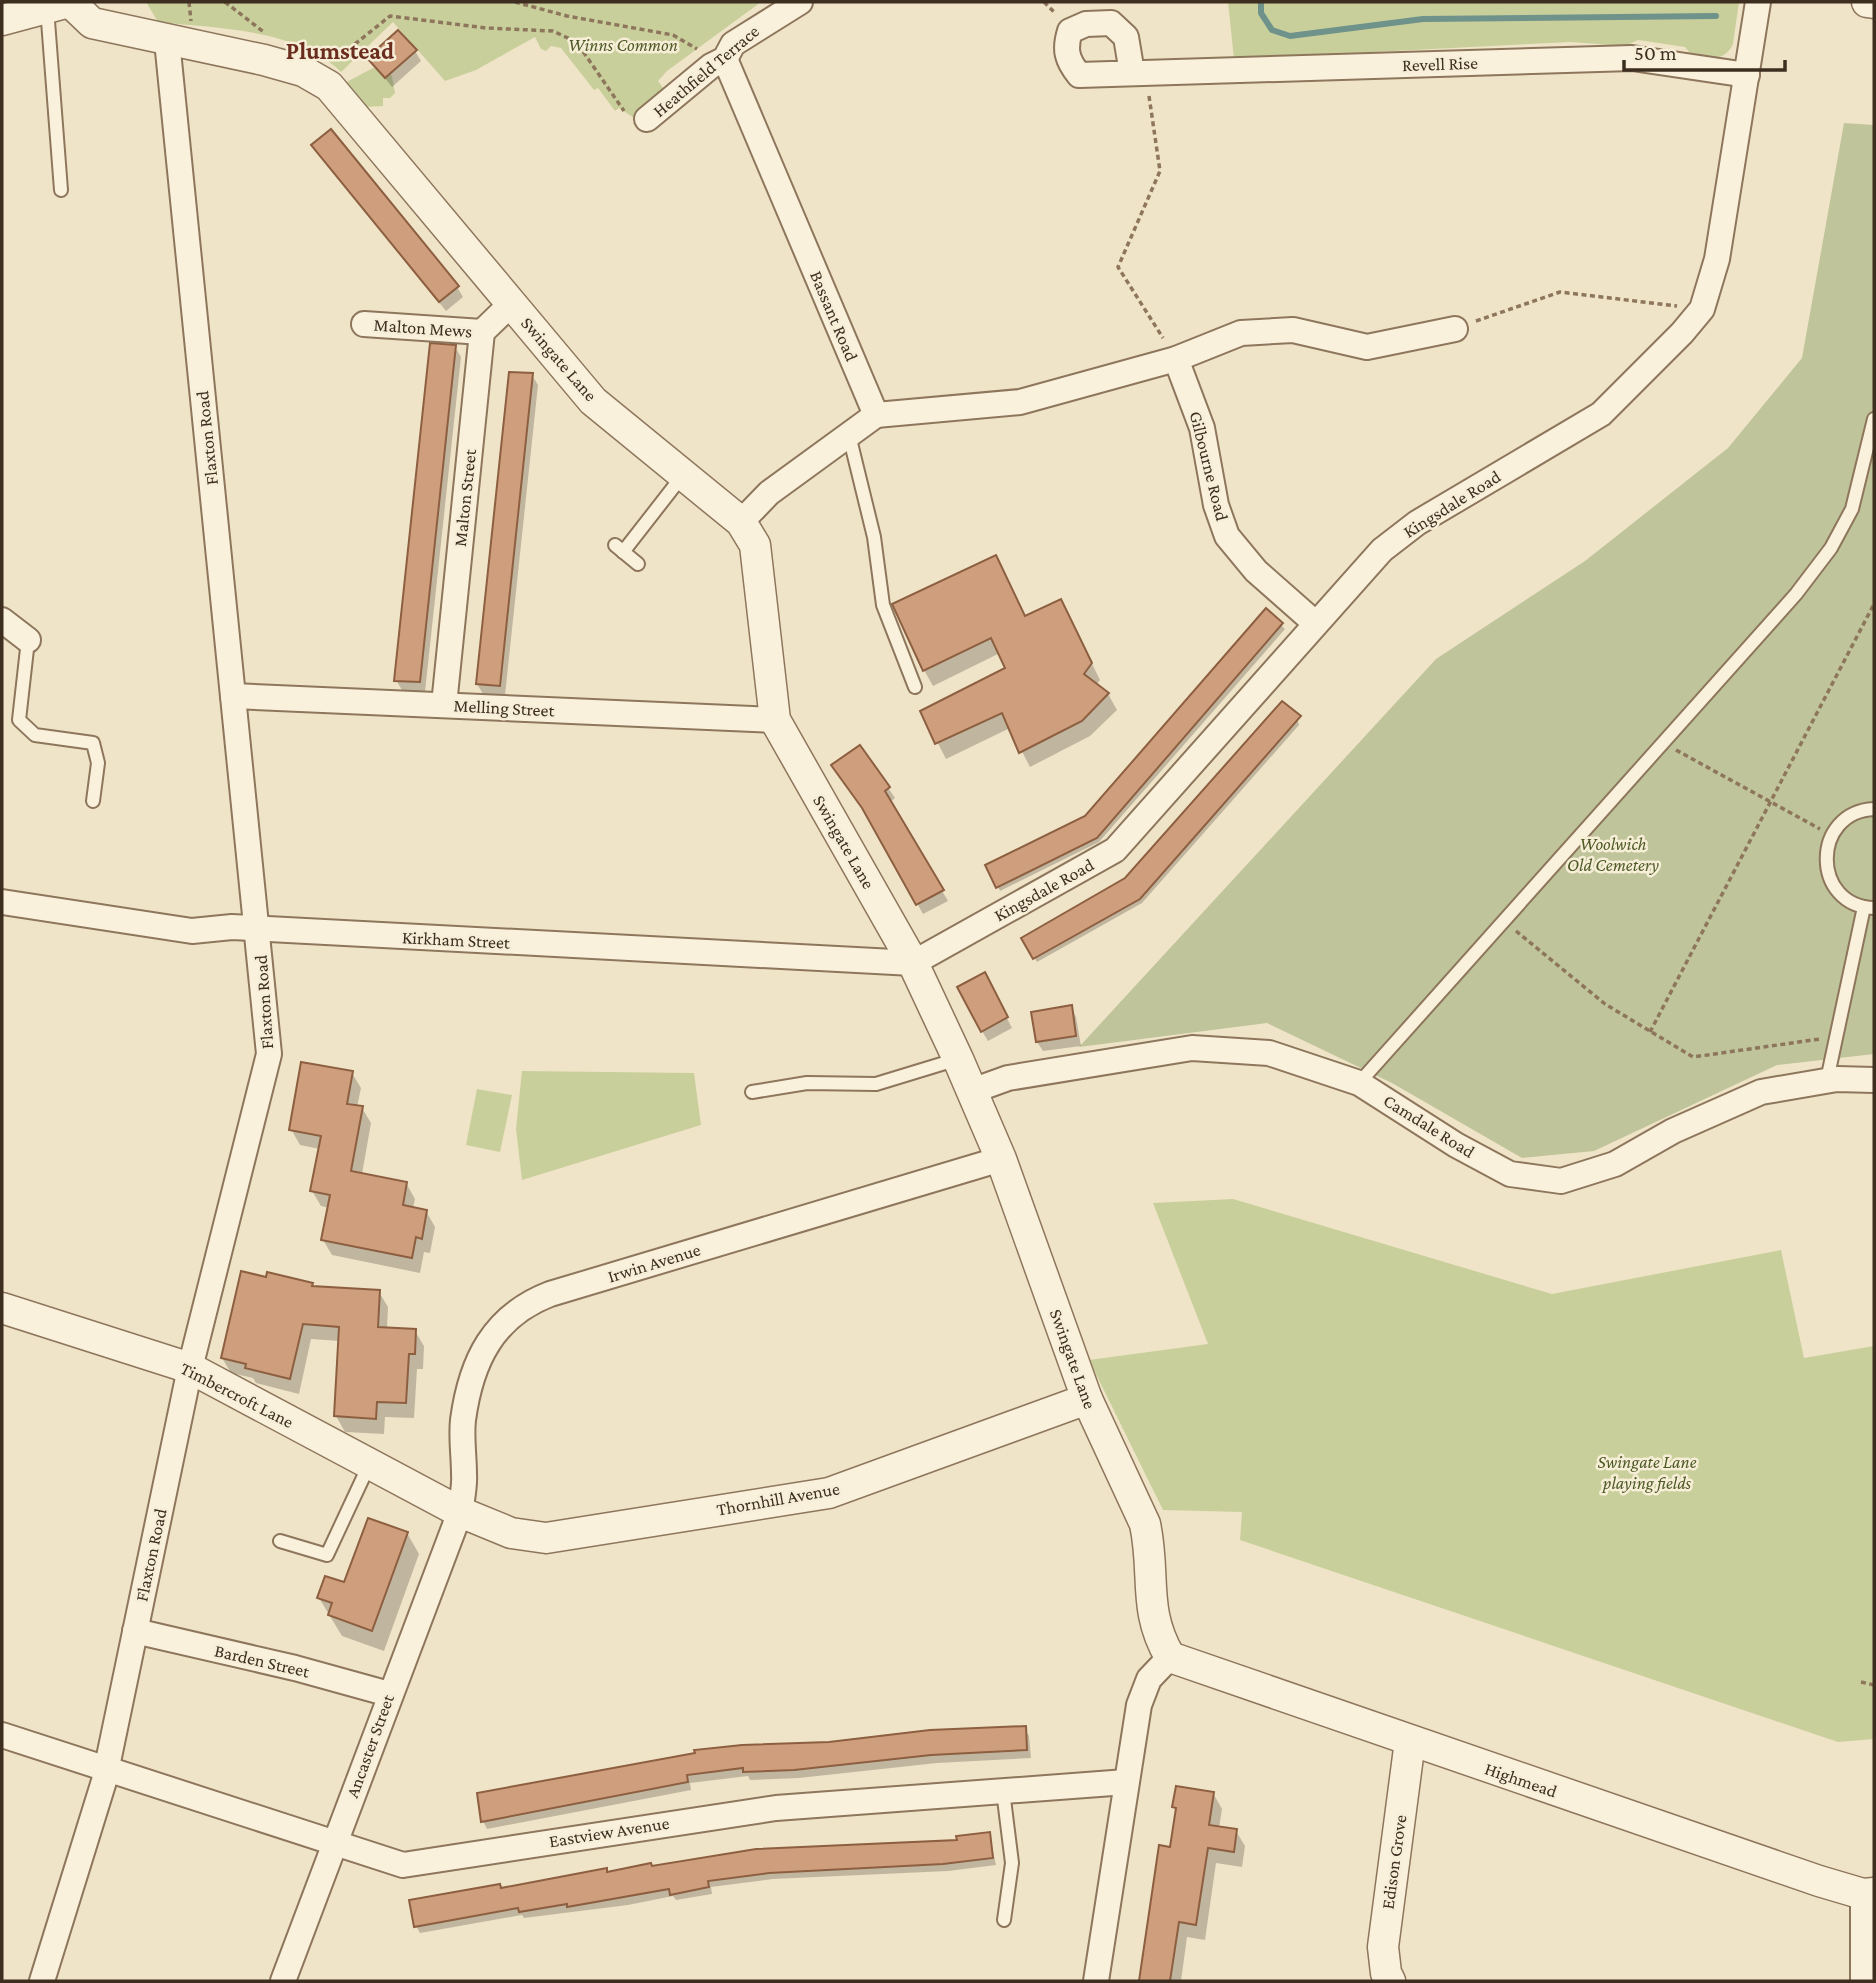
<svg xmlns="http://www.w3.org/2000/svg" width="1876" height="1983" font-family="'Crimson Pro',serif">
<rect width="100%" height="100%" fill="#f0e4c8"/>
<g fill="#c9cf9b">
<path d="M 146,2 L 761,2 L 667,71 L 658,81 L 665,91 L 648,115 L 634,118 L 619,108 L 615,111 L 598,88 L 594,90 L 561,48 L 551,46 L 546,51 L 541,49 L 535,37 L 476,70 L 445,81 L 393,22 L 341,72 C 299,29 214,28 158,22 Z"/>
<path d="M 1228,2 L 1739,2 L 1733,44 C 1725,62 1709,58 1693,57 L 1685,47 L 1638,40 L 1625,46 L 1571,42 L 1234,59 Z"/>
<polygon points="373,68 385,70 392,76 395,93 390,98 383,98 383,106 364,107 341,85"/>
<polygon points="522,1071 694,1073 701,1125 522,1180 516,1129"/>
<polygon points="477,1089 512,1095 500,1152 466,1145"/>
<polygon points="1233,1199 1552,1294 1781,1250 1804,1358 1874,1346 1874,1739 1838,1742 1240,1540 1242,1512 1163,1510 1089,1360 1208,1344 1153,1203"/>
</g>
<polygon fill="#bfc49a" points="1844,123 1874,125 1874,1054 1777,1065 1594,1151 1522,1158 1392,1083 1267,1023 1079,1047 1436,659 1585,561 1728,448 1802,358"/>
<g fill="#0003">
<polygon points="415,51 421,61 392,87 369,58"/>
<polygon points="314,145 457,287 463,297 446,311"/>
<polygon points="455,347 461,357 425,692 402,690 396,680"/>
<polygon points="532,375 538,385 505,695 483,694 477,684"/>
<polygon points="996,558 1026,618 1069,617 1100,680 1096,685 1108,694 1117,710 1090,736 1030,767 1010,728 946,759 922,712 1008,669 1000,653 933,686 924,670"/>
<polygon points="1266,611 1285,629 1099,842 1000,891 987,866 1086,817"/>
<polygon points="1296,714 1299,725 1142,903 1037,962 1023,938 1126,880"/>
<polygon points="860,747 895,798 890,802 948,901 923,914 869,817"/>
<polygon points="990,985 1012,1028 988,1041 982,1031"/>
<polygon points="1071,1007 1076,1017 1081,1046 1043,1051 1037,1042"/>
<polygon points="352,1073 361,1088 357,1107 362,1108 371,1123 362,1174 406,1183 415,1199 413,1208 426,1211 435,1227 430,1253 424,1252 420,1273 332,1255 323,1240 329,1208 321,1206 312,1191 320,1149 300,1145 291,1129"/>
<polygon points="267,1279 312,1284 314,1288 379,1292 388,1307 387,1329 415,1331 424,1346 423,1369 417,1369 414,1418 385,1417 384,1434 345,1432 336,1416 340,1341 311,1339 299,1394 256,1383 253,1378 231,1373 222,1358"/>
<polygon points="407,1533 419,1554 384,1651 342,1636 319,1598 345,1585"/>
<polygon points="1025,1728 1029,1736 1031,1758 937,1763 799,1778 750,1780 748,1776 690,1783 691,1790 487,1829 483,1821 479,1795 829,1744"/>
<polygon points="1213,1793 1222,1809 1219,1828 1236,1831 1245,1846 1242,1867 1216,1863 1205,1940 1187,1937 1181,1981 1141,1981 1160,1847 1171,1849 1177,1813 1174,1807"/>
<polygon points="989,1834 996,1865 948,1871 773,1879 711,1887 712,1894 676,1900 673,1896 628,1905 524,1918 522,1915 420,1933 416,1926 501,1889 606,1870 608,1874 959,1841"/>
</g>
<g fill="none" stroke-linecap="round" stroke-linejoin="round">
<polyline stroke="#6f938a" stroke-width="6" points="1261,2 1261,13 1272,30 1290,36 1423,19 1716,16"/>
</g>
<g fill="#cf9f7d" stroke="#8d5f41" stroke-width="2">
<polygon points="398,30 417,50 385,78 367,58"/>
<polygon points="331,129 459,286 439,302 311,145"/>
<polygon points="430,343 456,345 420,682 394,681"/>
<polygon points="509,372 533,373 500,686 476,684"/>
<polygon points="996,555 1025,616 1061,599 1092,663 1084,674 1109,693 1082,721 1019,753 1002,713 935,744 920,711 1005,668 991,638 923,671 892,604"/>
<polygon points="1266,608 1283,623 1097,838 996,888 985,865 1085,816"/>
<polygon points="1282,701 1301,716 1140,899 1033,959 1021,938 1125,878"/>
<polygon points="860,745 890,787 885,791 944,890 916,905 862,808 831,765"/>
<polygon points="985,972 1008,1017 981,1032 957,987"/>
<polygon points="1072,1005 1076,1036 1036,1042 1031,1012"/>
<polygon points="301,1062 353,1071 347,1104 363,1106 351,1171 407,1182 403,1205 427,1210 422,1239 416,1237 412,1258 321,1240 330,1195 310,1191 321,1136 289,1130"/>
<polygon points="241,1271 266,1277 267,1272 313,1283 312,1286 380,1290 378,1327 416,1329 415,1354 409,1354 406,1403 377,1402 376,1419 334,1416 339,1327 303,1324 290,1379 245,1368 246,1364 221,1358"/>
<polygon points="368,1518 408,1532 372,1631 328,1615 332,1603 317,1598 325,1576 344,1582"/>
<polygon points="1026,1726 1027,1750 931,1755 794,1770 743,1772 743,1768 687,1775 688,1782 481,1822 477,1793 695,1753 694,1750 742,1745 829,1742 930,1730"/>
<polygon points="1176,1786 1214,1792 1209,1825 1237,1829 1234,1852 1208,1848 1196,1925 1179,1922 1170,1981 1139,1981 1159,1845 1170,1847 1176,1808 1172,1807"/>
<polygon points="990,1832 993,1858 943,1864 769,1873 708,1881 709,1887 670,1895 669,1889 567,1907 567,1904 519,1912 518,1908 414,1927 409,1900 500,1884 501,1888 607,1868 607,1872 651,1863 652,1866 756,1849 957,1840 956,1836"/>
</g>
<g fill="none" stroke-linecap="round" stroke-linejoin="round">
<g stroke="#8d765c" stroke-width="16">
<g id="service">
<polyline points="47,8 61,190"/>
<polyline points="849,435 874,537 883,605 915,687"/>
<polyline points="615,545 638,564"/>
<polyline points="623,552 683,475"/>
<polyline points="28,640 19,720 35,735 93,743 98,763 93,801"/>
<path d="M 1874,809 C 1811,812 1811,906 1874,908"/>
<polyline points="1827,1080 1864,907"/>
<polyline points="1359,1083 1796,594 1831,548 1852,509 1874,419"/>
<polyline points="752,1092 807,1083 876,1084 958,1059"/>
<polyline points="280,1541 327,1555 369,1465"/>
<polyline points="1003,1791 1012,1863 1004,1920"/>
</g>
</g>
<g stroke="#8d765c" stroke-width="28">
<g id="minor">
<polyline points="725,59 876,415 769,493 741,522"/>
<path d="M 1132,73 L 1126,37 L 1111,23 L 1086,24 L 1070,31 C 1064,50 1067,60 1079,75 L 1632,58 L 1747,75"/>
<polyline points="647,119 711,66 725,59 733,44 800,2"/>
<polyline points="364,324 482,332"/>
<polyline points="1176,359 1202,428 1216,505 1227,536 1256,571 1315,623"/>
<polyline points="876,415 1020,402 1176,359 1241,333 1293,330 1367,347 1455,329"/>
<polyline points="2,620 28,640"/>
<polyline points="233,696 775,720"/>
<polyline points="444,705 482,332 511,304"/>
<polyline points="2,902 192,931 232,927 913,963 1115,850 1382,550 1417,523 1601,414 1682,333 1702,309 1717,259 1758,2"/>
<polyline points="972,1091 1008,1078 1192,1048 1269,1053 1359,1083 1456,1145 1510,1174 1561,1181 1615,1164 1673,1131 1761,1092 1837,1079 1874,1080"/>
<polyline points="135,1631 295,1668 389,1694"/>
<polyline points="2,1735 403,1865 776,1808 1126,1782"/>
<polyline points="1863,1894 1863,1981"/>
<polyline points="42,1981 104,1781 190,1368 269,1054 167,41"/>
<path d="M 283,1981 L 460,1512 C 462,1499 465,1486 464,1474 C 464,1456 461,1438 463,1420 C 471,1361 493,1316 550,1294 L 1001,1159"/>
<polyline points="1096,1981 1139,1705 1149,1679 1170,1657"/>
</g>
</g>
<g stroke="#8d765c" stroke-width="33">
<g id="tertiary">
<path d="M 70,2 L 92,23 L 264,60 L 303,71 L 329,86 L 593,401 L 741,522 L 755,545 L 775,720 L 913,963 L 958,1059 L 1001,1159 L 1087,1399 L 1145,1524 C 1156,1575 1142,1609 1170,1657 L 1819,1881 L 1863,1894 L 1874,1893"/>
<polyline points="1867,2 1874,3"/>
<polyline points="2,20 69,2"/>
<polyline points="2,1308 190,1368 460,1512 511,1533 546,1538 829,1493 1087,1399"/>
<polyline points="1390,1981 1386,1973 1383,1947 1410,1741"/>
</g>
</g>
<g stroke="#8d765c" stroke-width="3.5" stroke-dasharray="5 3.5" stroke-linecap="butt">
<polyline points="189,2 191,21"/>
<polyline points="225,2 265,33"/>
<polyline points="515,2 567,16 673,35 697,49"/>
<polyline points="1044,2 1055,13"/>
<polyline points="335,60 390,16 486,28 553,31 576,42 582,50 624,111"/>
<polyline points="1149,96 1160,171 1118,267 1163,338"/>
<polyline points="1476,321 1560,292 1677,306"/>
<polyline points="1676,750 1820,829"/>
<polyline points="1516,931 1605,1004 1693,1057 1820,1039"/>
<polyline points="1650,1032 1874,604"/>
<polyline points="1861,1682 1874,1685"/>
</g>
<use href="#service" stroke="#faf1dc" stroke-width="12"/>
<use href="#minor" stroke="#faf1dc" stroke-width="24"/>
<use href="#tertiary" stroke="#faf1dc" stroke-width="30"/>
</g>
<g text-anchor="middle" stroke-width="5" stroke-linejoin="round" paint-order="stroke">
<g font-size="18" font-style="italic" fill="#4d5a26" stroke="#f7eed8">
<text x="623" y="51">Winns Common</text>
<text x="1613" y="850">Woolwich<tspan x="1613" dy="21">Old Cemetery</tspan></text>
<text x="1647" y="1468">Swingate Lane<tspan x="1647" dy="21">playing fields</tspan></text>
</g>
<g font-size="18" fill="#3d2e20" stroke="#f7eed8">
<text transform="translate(1440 64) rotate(-2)" y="6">Revell Rise</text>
<text transform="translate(706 71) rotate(-40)" y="6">Heathfield Terrace</text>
<text transform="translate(834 316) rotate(67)" y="6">Bassant Road</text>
<text transform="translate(423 328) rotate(4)" y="6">Malton Mews</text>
<text transform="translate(559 359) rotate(49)" y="6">Swingate Lane</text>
<text transform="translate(207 438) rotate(-96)" y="6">Flaxton Road</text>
<text transform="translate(1209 466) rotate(76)" y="6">Gilbourne Road</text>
<text transform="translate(465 498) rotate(-84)" y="6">Malton Street</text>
<text transform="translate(1452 504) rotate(-32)" y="6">Kingsdale Road</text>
<text transform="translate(504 708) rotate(3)" y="6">Melling Street</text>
<text transform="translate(844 842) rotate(60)" y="6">Swingate Lane</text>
<text transform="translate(1044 890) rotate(-29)" y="6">Kingsdale Road</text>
<text transform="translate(456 940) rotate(3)" y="6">Kirkham Street</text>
<text transform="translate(264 1002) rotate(-94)" y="6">Flaxton Road</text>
<text transform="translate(1429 1126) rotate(32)" y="6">Camdale Road</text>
<text transform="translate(654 1263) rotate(-17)" y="6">Irwin Avenue</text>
<text transform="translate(1073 1359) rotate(70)" y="6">Swingate Lane</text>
<text transform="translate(237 1395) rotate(27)" y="6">Timbercroft Lane</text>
<text transform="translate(778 1499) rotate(-10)" y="6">Thornhill Avenue</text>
<text transform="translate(151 1555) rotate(-78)" y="6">Flaxton Road</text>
<text transform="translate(262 1661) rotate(13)" y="6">Barden Street</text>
<text transform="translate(370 1746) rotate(-70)" y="6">Ancaster Street</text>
<text transform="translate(1521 1780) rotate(19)" y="6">Highmead</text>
<text transform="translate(609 1832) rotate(-9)" y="6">Eastview Avenue</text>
<text transform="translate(1394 1862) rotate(-82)" y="6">Edison Grove</text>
</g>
<g font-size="24" font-weight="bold" fill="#6b2e1e" stroke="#f7eed8">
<text x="340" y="59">Plumstead</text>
</g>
</g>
<rect width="1876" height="1983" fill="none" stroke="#3d2e20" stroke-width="7"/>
<path d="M1624 60v10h161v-10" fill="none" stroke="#3d2e20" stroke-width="3.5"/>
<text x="1634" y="60" font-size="21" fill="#3d2e20" stroke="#f7eed8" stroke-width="5" paint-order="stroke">50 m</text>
</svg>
